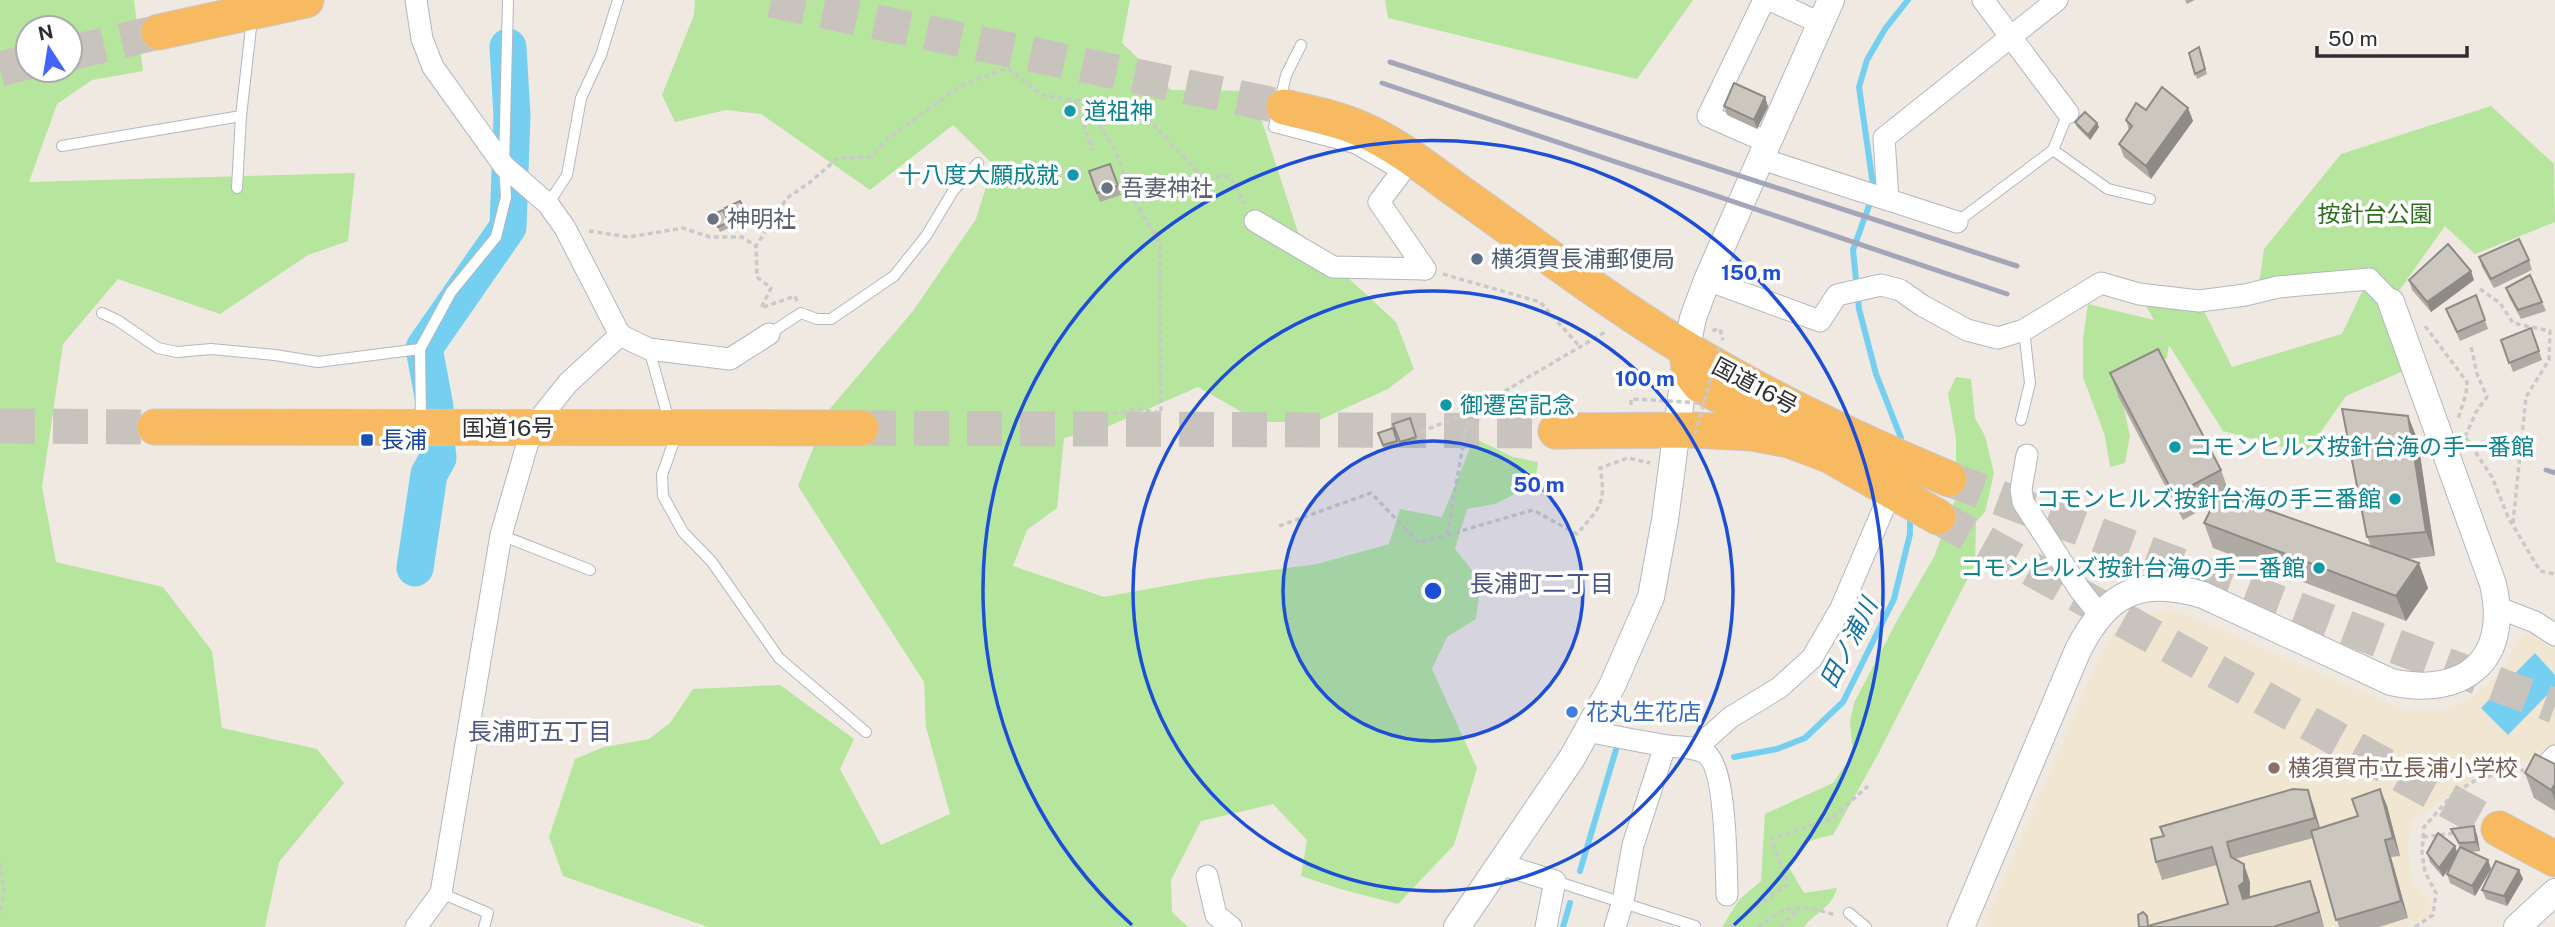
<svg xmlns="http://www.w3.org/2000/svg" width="2555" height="927" font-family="'Public Sans','Noto Sans JP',sans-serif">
<rect width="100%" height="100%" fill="#efe9e1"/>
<polygon fill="#f0e6d1" points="2164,611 2180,612 2402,709 2446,709 2469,699 2492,681 2504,666 2518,639 2531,629 2555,637 2555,754 2550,759 2510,763 2482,773 2412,821 2408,847 2412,881 2431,900 2431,914 2407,927 1983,927 2104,646 2120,627 2134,618"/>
<g fill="#b6e59e" fill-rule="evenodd">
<path d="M 0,0 L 134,0 L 143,71 L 92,80 L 57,104 L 29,182 L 355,173 L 348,241 L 308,255 L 220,314 L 118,279 L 63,344 L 42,487 L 56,562 L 163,587 L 212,651 L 222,728 L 317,749 L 344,783 L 279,862 L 265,927 L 0,927 ZM 28,28 L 70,28 L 70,70 L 28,70 Z"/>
<polygon points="695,0 1130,0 1122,43 1171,90 1252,91 1298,232 1396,322 1414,369 1388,389 1315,422 1259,422 1198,387 1109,426 1064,438 1057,508 1027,530 1013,566 1104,597 1203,579 1317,564 1389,544 1400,509 1442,517 1474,438 1513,457 1538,462 1535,484 1495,504 1467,509 1455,549 1481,581 1476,619 1447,637 1432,669 1477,768 1454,845 1398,904 1340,889 1301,876 1307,840 1273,804 1201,821 1171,880 1172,912 1188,927 708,927 563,876 549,837 575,759 604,747 649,739 670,723 693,689 780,685 854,739 840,769 881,845 950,814 926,727 924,682 798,486 828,411 913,311 976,219 993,164 953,125 870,190 761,114 726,110 675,122 662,95 694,15"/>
<polygon points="1385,0 1693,0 1637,79 1388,18"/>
<polygon points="2491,106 2554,164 2555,222 2475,254 2445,226 2391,302 2415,366 2346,396 2306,453 2223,431 2169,345 2167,358 2142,367 2120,391 2130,436 2125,463 2110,467 2105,436 2083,377 2083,339 2088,304 2154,320 2139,294 2199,301 2232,367 2342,334 2368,279 2259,284 2264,249 2341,154"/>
<path d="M 1956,377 L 1971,379 L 1975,418 L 1985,436 L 1994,473 L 1985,512 L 1976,522 L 1975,564 L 1877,756 L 1833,835 C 1806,841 1800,842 1788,866 L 1804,893 L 1837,888 C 1832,908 1816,911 1804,927 L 1722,927 L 1739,900 L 1761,881 L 1765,814 L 1833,783 L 1853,754 L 1850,722 L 1854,703 L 1899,617 L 1934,557 L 1956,497 L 1956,439 L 1948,394 Z"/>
</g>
<polygon fill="#75cff0" points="2535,653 2555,675 2555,687 2508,735 2481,708"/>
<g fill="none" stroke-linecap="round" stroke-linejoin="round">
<g stroke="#75cff0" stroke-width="6">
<polyline points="1901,438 1876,374 1859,309 1853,250 1874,192 1859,87 1867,60 1885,29 1908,0"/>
<polyline points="1734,757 1777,749 1805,738 1843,702 1894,599 1910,534 1910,522"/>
<polyline points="1580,871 1618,743"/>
<polyline points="1563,927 1570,903"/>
</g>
<g stroke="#75cff0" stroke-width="37">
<polyline points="435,407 424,348 508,227 512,116 508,47"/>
<polyline points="415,568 429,474 438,458 437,449"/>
</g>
<g stroke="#c8c4bd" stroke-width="35" stroke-dasharray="35 18" stroke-linecap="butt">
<polyline points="771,0 1284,107"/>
<polyline points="70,53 159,32"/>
<polyline points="0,69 28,62"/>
<polyline points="0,426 155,427"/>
<polyline points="861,428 1556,431"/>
<polyline points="1949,479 2555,706"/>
<polyline points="1938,517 2499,829"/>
</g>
<g stroke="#b4b7c1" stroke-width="12">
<g id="service">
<polyline points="1301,45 1286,75 1274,127 1354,148 1399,174"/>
<polyline points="62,146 241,116"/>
<polyline points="2053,150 2108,189 2150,199"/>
<polyline points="237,188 241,116 252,19"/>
<polyline points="548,204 567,175 581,98 601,55 618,0"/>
<polyline points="1957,222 2053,150 2068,113"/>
<polyline points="102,313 117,320 158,348 177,352 211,349 275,355 318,362 420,349"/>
<polyline points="769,334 801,313 817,319 831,319 894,276 926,236 953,191 978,163"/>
<polyline points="649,349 671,428 673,444 662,475 663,496 683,532 712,562 779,658 866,732"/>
<polyline points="2021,420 2030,383 2024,330"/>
<polyline points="421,421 420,349 451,292 496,237 506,197 504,166 508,0"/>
<polyline points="501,535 590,570"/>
<polyline points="1555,881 1695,926"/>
<polyline points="441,893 488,913 484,927"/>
<polyline points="1849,913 1866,927"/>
</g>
</g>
<g stroke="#b4b7c1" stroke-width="23">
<g id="minor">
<polyline points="416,0 422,39 433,67 504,166 548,204 565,228 620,335 649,349 730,359 769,334"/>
<polyline points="1764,0 1708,116 1769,143"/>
<polyline points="1770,0 1820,23"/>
<polyline points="1983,0 2068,113"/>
<polyline points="1412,158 1379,202 1425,269"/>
<polyline points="1762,159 1957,222"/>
<polyline points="1888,200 1884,138 2057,0"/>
<polyline points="1255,221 1333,267 1425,269"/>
<polyline points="1707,280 1820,321 1837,295 1881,285 1900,290 1923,306 1967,330 1998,338 2024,330 2101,283 2139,294 2199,301 2245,295 2278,287 2369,279 2391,302"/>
<polyline points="2027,455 2021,489 2023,502 2080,590 2099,614"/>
<polyline points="2499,608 2535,622 2555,635"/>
<path d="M 1587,731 C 1612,736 1637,741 1662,745 C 1676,748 1692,745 1705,753 C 1727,766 1726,868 1727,895"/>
<polyline points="1695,749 1731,717 1779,688 1812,658 1841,608 1892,489"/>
<polyline points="2543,769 2555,756"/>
<polyline points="1500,864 1555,881 1546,927"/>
<polyline points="1207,876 1216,915 1231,927"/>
<polyline points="416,927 441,893 501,535 532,428 568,383 620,335"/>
<polyline points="1615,927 1623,901 1633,845 1665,746"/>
</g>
</g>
<g stroke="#b4b7c1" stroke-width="28">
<g id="tertiary">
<polyline points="1457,927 1572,758 1612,686 1651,597 1665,520 1689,337 1693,318 1707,280 1831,0"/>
<path d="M 1961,927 L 2078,650 C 2107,593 2140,576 2203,595 L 2391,682 C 2464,698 2511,660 2493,584 L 2391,302"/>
<polyline points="2517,927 2555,892"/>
</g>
</g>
<g stroke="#c9c9c9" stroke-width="37">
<g id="trunk">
<polyline points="159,32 306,0"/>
<path d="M 1284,107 C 1310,113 1336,118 1361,129 C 1396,144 1428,170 1459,192 C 1517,233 1574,276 1633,315 C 1731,381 1840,433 1949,479"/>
<polyline points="1687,350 1689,371 1700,385 1765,419"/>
<polyline points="155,427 861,428"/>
<polyline points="1556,431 1693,430 1752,433 1789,440 1829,455 1938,517"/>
<polyline points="2499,829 2555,859"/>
</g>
</g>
<g stroke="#c9c9c9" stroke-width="3.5" stroke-dasharray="5 3.5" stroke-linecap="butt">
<polyline points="1075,100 1092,150"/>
<polyline points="1085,103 1115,149 1132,197 1160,243 1161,413 1139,409 1110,414"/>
<polyline points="589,231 629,237 683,228 710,237 742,237 756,246"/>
<polyline points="1443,274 1540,302 1581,348"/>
<polyline points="2480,289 2500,303 2513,323 2550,331 2549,360 2526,397 2513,523"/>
<polyline points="797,301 795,296 761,308 771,288 757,277 756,246 787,198 809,183 838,158 871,157 887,139 962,85 1008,68 1042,95 1140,111 1203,177 1229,176 1245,204"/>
<polyline points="2425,326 2467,382 2466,394 2458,419"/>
<polyline points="1714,332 1714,330 1720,329 1723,340"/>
<polyline points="1631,405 1631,399 1651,400"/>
<polyline points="1421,432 1469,412 1607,331"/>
<polyline points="2465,437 2476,412 2487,397 2477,374 2471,346"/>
<polyline points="2466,438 2492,477 2508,517 2540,571 2555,574"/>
<path d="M 1279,526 L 1371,493 L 1419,543 L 1533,510 L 1577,534 C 1599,508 1607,504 1600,468 L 1628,458 L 1650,463"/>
<polyline points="1447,534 1469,412"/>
<polyline points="2423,837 2456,833"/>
<polyline points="0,863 4,890 0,915"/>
<polyline points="1729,927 1788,884 1771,839 1831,819 1868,786"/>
<polyline points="1758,927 1785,909 1811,908 1836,915"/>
<polyline points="1780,927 1798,909"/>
<polyline points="2415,927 2433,915 2436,893 2425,872 2422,852 2424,827 2453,794 2474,781 2500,773 2524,770"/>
</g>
<use href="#service" stroke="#fff" stroke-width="10"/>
<use href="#minor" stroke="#fff" stroke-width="21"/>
<use href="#tertiary" stroke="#fff" stroke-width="26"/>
<use href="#trunk" stroke="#f8ba60" stroke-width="35"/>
<g stroke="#a3a6b8" stroke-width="5">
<polyline points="1390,62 2017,266"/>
<polyline points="1382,83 2007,294"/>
<polyline points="2546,470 2555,473"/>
</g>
<g stroke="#c9c9c9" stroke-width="3.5" stroke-dasharray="5 3.5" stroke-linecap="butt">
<polyline points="1651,400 1704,403"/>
<polyline points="1693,442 1719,348"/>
</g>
</g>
<g fill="#afaba4">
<polygon points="2185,0 2195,0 2187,4"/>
<polygon points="2199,47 2207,74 2197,79 2189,53"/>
<polygon points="1765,97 1768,107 1757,129 1727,115 1724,106"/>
<polygon points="2188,108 2193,121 2151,179 2124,157 2119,144 2129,130 2126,120"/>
<polygon points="2075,122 2099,127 2090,140 2077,127"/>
<polygon points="1089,171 1118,186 1121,195 1100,202"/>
<polygon points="740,201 747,218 733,225 725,208"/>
<polygon points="712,215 729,222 731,227 720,232"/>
<polygon points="2479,257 2529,260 2532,270 2494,288 2482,267"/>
<polygon points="2409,280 2474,280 2431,312 2412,290"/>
<polygon points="2506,288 2542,302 2546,311 2521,319 2509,297"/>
<polygon points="2476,295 2488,329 2460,341 2446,309"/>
<polygon points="2531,328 2542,360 2513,372 2501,340"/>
<polygon points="2110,373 2221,470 2230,495 2228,496 2371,546 2367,537 2408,416 2418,441 2435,556 2408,559 2428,588 2406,621 2213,548 2204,523 2214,503 2183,520 2119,398"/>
<polygon points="1410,418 1417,441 1401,447 1393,424"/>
<polygon points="1393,428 1399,445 1384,450 1378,433"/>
<polygon points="2555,764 2555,811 2534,798 2525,773"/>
<polygon points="2380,789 2387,806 2400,856 2391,857 2408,918 2379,927 2339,927 2313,838 2235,859 2250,882 2250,897 2316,898 2324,927 2139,927 2150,925 2228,904 2217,865 2162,880 2156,862 2163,836 2160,827 2308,790 2320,829 2358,816"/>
<polygon points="2451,829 2477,835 2480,851 2471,852 2488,860 2491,869 2475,896 2450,883 2447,874 2451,865 2443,877 2430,862 2427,853 2455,846 2457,852 2460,847"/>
<polygon points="2519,870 2523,879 2507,906 2486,899 2482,890"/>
</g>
<g fill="#8e8b86">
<polygon points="1765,97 1768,107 1757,129 1754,120"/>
<polygon points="2188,108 2193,121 2151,179 2146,166"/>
<polygon points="2097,123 2099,127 2090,140 2088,135"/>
<polygon points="2471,271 2474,280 2431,312 2427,302"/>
<polygon points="2408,416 2418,441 2435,556 2426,532"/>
<polygon points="2419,563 2428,588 2406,621 2396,596"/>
<polygon points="2555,784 2555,801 2551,790"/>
<polygon points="2380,789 2387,806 2400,856 2393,838"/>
<polygon points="2308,790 2314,807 2322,835 2315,818"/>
<polygon points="2474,826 2477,835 2480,851 2476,842"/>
<polygon points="2385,840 2391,857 2408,918 2401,901"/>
<polygon points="2455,846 2458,855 2443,877 2439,868"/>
<polygon points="2488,860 2491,869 2475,896 2472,886"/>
<polygon points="2244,864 2250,882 2249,917 2239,886"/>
<polygon points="2519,870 2523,879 2507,906 2504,896"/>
<polygon points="2310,881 2316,898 2324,927 2319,912"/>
</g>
<g fill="#cbc7bf" stroke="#8e8b86" stroke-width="2">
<polygon points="2199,47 2205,69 2195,74 2189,53"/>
<polygon points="1734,83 1765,97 1754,120 1724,106"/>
<polygon points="2162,87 2188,108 2146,166 2119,144 2132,126 2126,120 2136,103 2146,110"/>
<polygon points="2085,112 2097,123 2088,135 2075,122"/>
<polygon points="1110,164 1118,186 1097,193 1089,171"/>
<polygon points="740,201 746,213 731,220 725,208"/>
<polygon points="723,210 729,222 718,227 712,215"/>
<polygon points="2519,239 2529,260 2491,279 2479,257"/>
<polygon points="2448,244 2471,271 2427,302 2409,280"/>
<polygon points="2530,275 2542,302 2518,310 2506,288"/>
<polygon points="2476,295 2485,320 2457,332 2446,309"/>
<polygon points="2531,328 2539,351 2509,363 2501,340"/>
<polygon points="2158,349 2221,470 2174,495 2110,373"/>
<polygon points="2342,409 2408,416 2426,532 2367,537"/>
<polygon points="1410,418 1416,437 1400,442 1393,424"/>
<polygon points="1393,428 1397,441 1383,445 1378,433"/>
<polygon points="2219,493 2419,563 2396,596 2204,523"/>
<polygon points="2535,754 2555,764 2555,784 2551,790 2525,773"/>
<polygon points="2293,789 2308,790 2315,818 2227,842 2231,857 2244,864 2244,882 2239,886 2243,899 2310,881 2319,912 2273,927 2139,927 2138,915 2143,912 2147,916 2148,926 2228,904 2212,847 2156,862 2151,839 2164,836 2160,827"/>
<polygon points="2380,789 2393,838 2385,840 2401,901 2336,920 2311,831 2358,816 2352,799"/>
<polygon points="2474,826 2476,842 2459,843 2451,829"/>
<polygon points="2438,833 2455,846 2439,868 2427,853"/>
<polygon points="2460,847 2488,860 2472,886 2447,874"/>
<polygon points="2496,861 2519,870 2504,896 2482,890"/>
</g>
<circle cx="1433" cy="591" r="150" fill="#1d4ed8" fill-opacity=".12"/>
<g fill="none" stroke="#1d4ed8" stroke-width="3.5">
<circle cx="1433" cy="591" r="150"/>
<circle cx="1433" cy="591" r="300"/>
<path d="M1132 925A450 450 0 1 1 1734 925"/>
</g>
<g fill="#0f9aa8" stroke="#fff" stroke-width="2.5">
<circle cx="1070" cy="111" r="7"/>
<circle cx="1073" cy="175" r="7"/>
<circle cx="1446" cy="405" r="7"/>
<circle cx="2175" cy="447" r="7"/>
<circle cx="2395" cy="499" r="7"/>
<circle cx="2319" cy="568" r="7"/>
</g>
<g fill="#6b7280" stroke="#fff" stroke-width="2.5">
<circle cx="1107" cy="188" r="7"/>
<circle cx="713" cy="219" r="7"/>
</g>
<circle fill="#5c6f8a" stroke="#fff" stroke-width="2.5" cx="1477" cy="259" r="7"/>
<rect fill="#1a4fb4" stroke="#fff" stroke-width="2.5" x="360" y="433" width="14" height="14" rx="3.5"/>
<circle fill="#3f7fe0" stroke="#fff" stroke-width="2.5" cx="1572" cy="712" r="7"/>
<circle fill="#8d6e63" stroke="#fff" stroke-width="2.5" cx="2274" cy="768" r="7"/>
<g text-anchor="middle" stroke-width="7" stroke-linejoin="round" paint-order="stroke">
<g font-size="23" fill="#0d838f" stroke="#fff" text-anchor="start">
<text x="1084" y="119">道祖神</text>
<text x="1059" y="183" text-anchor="end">十八度大願成就</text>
<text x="1460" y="413">御遷宮記念</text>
<text x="2189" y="455">コモンヒルズ按針台海の手一番館</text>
<text x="2381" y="507" text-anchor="end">コモンヒルズ按針台海の手三番館</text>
<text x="2305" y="576" text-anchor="end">コモンヒルズ按針台海の手二番館</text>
</g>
<g font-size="23" fill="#5b616d" stroke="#fff" text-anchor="start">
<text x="1121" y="196">吾妻神社</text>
<text x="727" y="227">神明社</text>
</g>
<g font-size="23" fill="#2c6e1b" stroke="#fff">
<text x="2375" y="222">按針台公園</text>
</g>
<g font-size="23" fill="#4e5e75" stroke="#fff" text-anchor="start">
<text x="1491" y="267">横須賀長浦郵便局</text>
</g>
<g font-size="23" fill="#2e2e2e" stroke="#fff">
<text transform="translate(1755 386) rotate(28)" y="8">国道16号</text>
<text x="508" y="436">国道16号</text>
</g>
<g font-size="23" fill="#164399" stroke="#fff" text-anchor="start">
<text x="381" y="448">長浦</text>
</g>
<g font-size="23" fill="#366cbe" stroke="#fff" text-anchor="start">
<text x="1586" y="720">花丸生花店</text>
</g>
<g font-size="23" fill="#785e54" stroke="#fff" text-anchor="start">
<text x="2288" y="776">横須賀市立長浦小学校</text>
</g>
<g font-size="24" fill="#4d5680" stroke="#fff">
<text x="1542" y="592">長浦町二丁目</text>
<text x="540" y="740">長浦町五丁目</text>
</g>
<g font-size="24" font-style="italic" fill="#0d6fa3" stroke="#fff">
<text transform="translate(1849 643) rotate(-63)" y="8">田ノ浦川</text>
</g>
</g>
<circle cx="1433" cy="591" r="10" fill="#1d4ed8" stroke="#fff" stroke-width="3.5"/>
<g font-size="21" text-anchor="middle" font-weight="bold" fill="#1d4ed8" stroke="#fff" stroke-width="7" stroke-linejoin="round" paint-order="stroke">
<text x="1751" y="280">150 m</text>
<text x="1645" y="386">100 m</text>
<text x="1539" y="492">50 m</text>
</g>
<g transform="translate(49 49) rotate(348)"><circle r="33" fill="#ffffff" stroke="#ababab" stroke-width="2"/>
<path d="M0-5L12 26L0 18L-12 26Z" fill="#4264fb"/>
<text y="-10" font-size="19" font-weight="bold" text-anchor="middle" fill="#2e2e2e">N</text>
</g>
<path d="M2317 46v10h150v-10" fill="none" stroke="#2e2e2e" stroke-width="3.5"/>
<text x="2328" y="46" font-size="21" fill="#2e2e2e" stroke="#ffffff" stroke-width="5" paint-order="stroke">50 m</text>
</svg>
